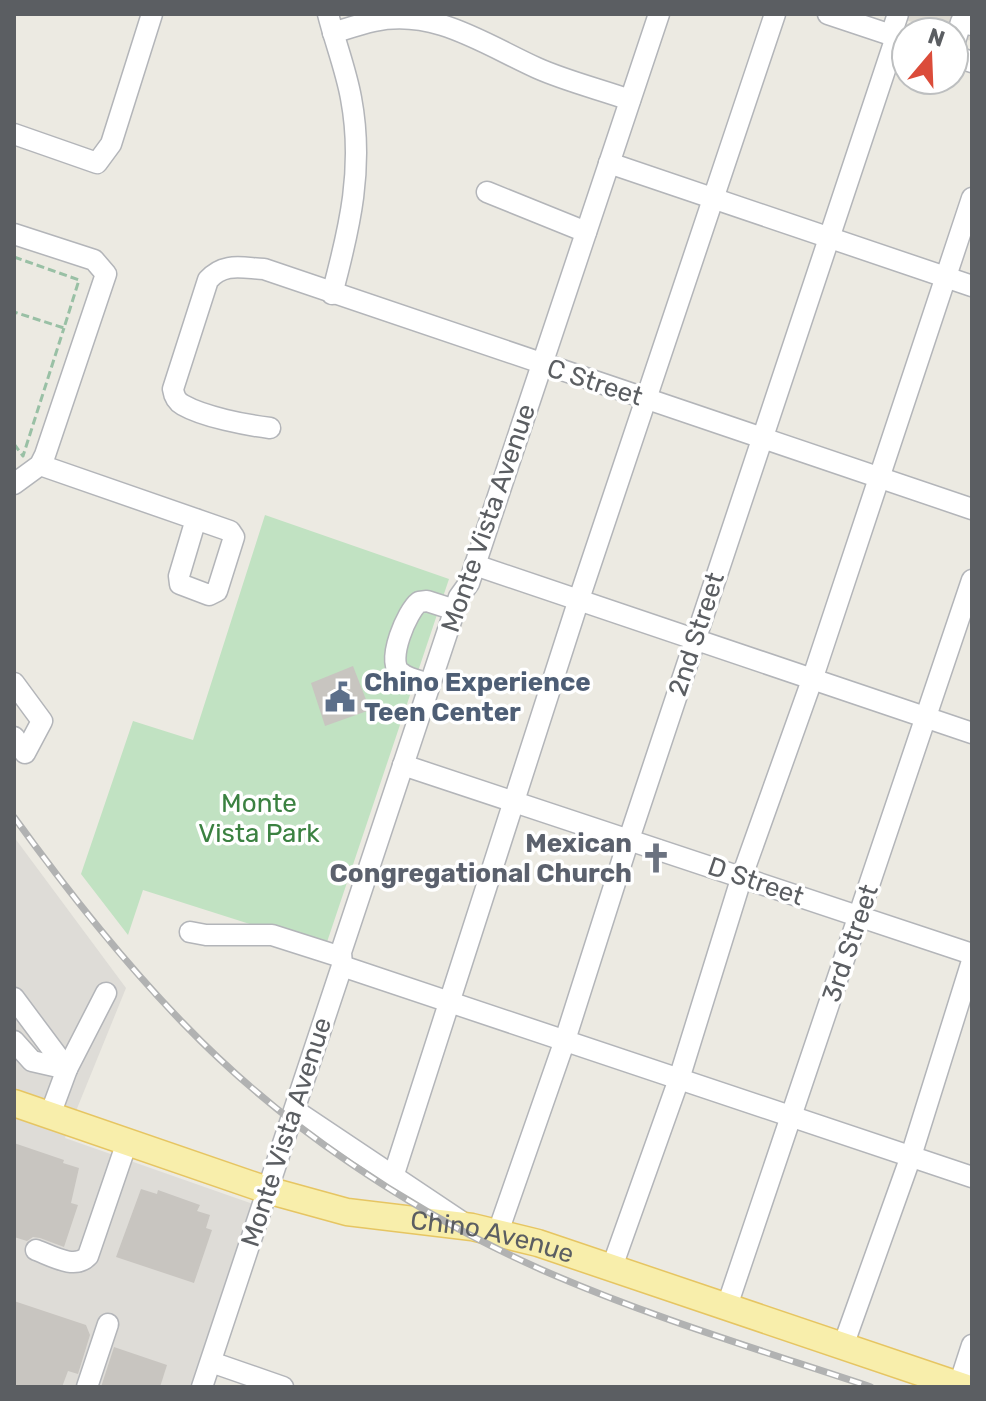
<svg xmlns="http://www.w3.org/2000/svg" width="986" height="1401" font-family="Rubik,sans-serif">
<rect width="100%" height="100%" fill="#eceae2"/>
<polygon fill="#dedcd7" points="14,837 126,988 65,1138 253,1204 190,1387 14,1387"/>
<polygon fill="#dcd9d1" points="887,14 972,14 972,41 954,36 954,32 943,32"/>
<polygon fill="#c1e2c2" points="265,515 449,579 325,948 143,890 128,935 81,874 133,721 193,740"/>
<g fill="#c8c5c0">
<polygon points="353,666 370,710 325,726 311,683"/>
<polygon points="14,1143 64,1160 63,1163 79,1168 71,1203 78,1205 64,1247 40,1238 33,1237 27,1241 14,1237"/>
<polygon points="141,1189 157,1194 158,1190 200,1205 197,1211 210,1215 206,1228 212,1230 194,1283 116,1257"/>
<polygon points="14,1301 86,1325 90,1335 78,1374 68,1371 62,1387 14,1387"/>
<polygon points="114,1347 167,1365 160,1387 101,1387"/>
</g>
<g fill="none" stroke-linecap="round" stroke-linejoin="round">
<g stroke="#b3b5b9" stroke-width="23">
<g id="minor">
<path d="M 328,14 C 335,42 346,70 351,98 C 364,167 350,227 332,294"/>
<polyline points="828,14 906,40"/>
<path d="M 333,33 C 346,29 360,24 374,21 C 434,8 484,44 537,68 C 566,81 599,89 630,100"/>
<polyline points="891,35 898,14"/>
<polyline points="954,45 961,22 972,25"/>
<polyline points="954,56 972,62"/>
<polyline points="14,134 97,163 111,144 152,14"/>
<polyline points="609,163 972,286"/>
<polyline points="487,192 586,232"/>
<polyline points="14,234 94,260 106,274 45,455 40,465 14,484"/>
<path d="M 270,428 C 246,425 204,417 183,405 C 176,401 174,396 173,389 L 208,280 C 224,262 242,268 264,269 L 972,509"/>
<polyline points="40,465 230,531 234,537 217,591 209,595 180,584 179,576 196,519"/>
<polyline points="475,565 972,733"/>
<polyline points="14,683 42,721 25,753 14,737"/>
<path d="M 430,684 C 421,681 407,679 400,672 C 386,661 407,611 419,602 L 427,601 L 455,610"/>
<polyline points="403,765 972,954"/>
<polyline points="190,932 206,935 272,935 341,957"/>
<polyline points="342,966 972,1177"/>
<polyline points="14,998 67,1069 50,1115"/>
<polyline points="14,1041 32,1061 67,1069 106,993"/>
<polyline points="296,1111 465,1224"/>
<polyline points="393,1177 579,599 775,14"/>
<polyline points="498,1232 565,1040 629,839 896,37"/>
<path d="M 36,1250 C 52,1256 75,1270 88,1256 L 127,1142"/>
<polyline points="612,1267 679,1079 742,876 812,680 972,198"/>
<polyline points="727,1306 972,580"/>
<polyline points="843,1346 911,1156 972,961"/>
<polyline points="211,1362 283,1387"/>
<polyline points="959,1385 972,1345"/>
<polyline points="87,1387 108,1324"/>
<polyline points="202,1387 342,966 341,952 459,597 469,583 475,565 659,14"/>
</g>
</g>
<g stroke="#e6c562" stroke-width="29">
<g id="major">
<path id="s1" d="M 14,1103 L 267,1190 L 347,1212 L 472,1227 L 538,1243 L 964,1387"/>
</g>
</g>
<g stroke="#99c0a5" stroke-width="3" stroke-dasharray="8 4" stroke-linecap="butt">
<polyline points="14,257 79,280 64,328 14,312"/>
<polyline points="14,444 23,456 64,328"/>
</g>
<use href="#minor" stroke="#fff" stroke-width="20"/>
<use href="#major" stroke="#f8eeab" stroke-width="26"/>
<g stroke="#b1b2b2" stroke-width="7">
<path id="rail" d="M 14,817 C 66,889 121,959 183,1023 C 282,1126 410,1211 540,1269 C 647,1316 760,1350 871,1387"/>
</g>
<use href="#rail" stroke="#fff" stroke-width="4" stroke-dasharray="12" stroke-linecap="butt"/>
</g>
<defs>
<g id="civic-bare" transform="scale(2.4)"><path d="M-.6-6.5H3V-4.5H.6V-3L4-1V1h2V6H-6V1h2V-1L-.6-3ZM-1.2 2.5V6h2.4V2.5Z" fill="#5c6f8a" stroke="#fff" stroke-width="2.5" paint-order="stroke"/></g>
<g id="church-bare" transform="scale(2.4)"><path d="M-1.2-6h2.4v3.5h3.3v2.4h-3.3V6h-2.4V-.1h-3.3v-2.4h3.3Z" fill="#6b7280" stroke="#fff" stroke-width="2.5" paint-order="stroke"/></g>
</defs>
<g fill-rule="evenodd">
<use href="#civic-bare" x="340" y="697"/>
<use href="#church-bare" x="656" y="858"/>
</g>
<g text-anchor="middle" stroke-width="7" stroke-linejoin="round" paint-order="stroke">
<g font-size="26" fill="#5b5e62" stroke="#fff">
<text transform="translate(595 382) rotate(18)" y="9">C Street</text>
<text transform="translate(488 518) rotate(-71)" y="9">Monte Vista Avenue</text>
<text transform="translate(696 634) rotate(-72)" y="9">2nd Street</text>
<text transform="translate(756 881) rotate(19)" y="9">D Street</text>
<text transform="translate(850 943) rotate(-71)" y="9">3rd Street</text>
<text transform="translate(286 1132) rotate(-72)" y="9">Monte Vista Avenue</text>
<text dy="9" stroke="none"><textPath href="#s1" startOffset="498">Chino Avenue</textPath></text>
</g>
<g font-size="26" font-weight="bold" fill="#4e5e75" stroke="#fff" text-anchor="start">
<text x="364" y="691">Chino Experience<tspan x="364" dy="30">Teen Center</tspan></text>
</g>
<g font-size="26" fill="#3b8141" stroke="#fff">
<text x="259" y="812">Monte<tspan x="259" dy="30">Vista Park</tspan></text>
</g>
<g font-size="26" font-weight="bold" fill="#5b616d" stroke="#fff" text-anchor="end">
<text x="632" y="852">Mexican<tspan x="632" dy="30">Congregational Church</tspan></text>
</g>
</g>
<rect width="986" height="1401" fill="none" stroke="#5b5e62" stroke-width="32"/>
<g transform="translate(930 56) rotate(19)"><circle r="38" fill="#ffffff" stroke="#bdbfc0" stroke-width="2"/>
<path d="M0-6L14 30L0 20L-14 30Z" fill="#db4c3a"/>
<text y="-12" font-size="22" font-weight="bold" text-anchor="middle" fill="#5b5e62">N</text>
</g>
</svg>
